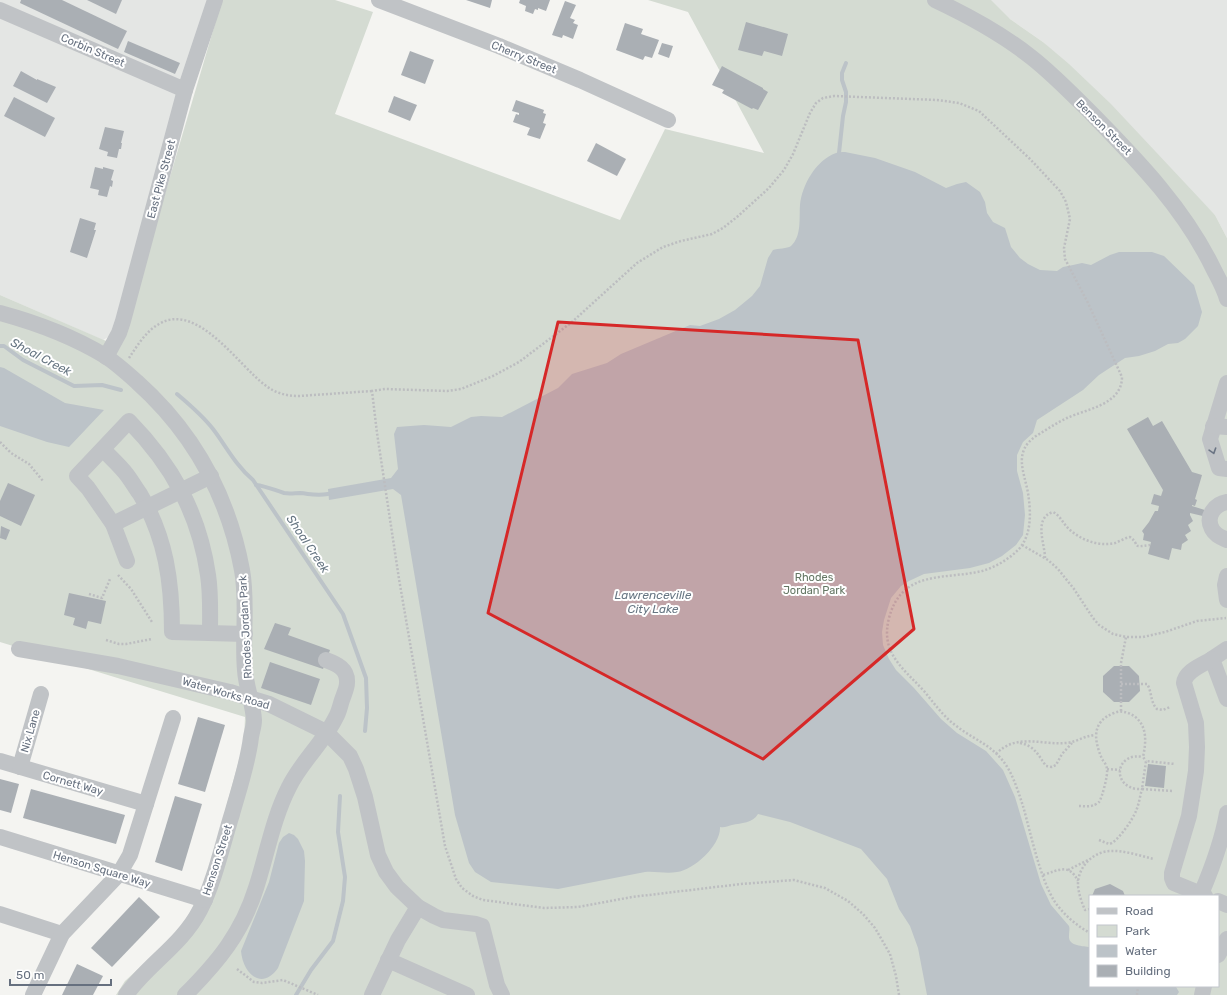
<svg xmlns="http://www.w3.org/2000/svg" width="1227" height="995" font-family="Rubik,sans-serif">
<rect width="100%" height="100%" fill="#f4f4f1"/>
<g fill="#e4e6e4">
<polygon points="0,0 209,0 122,304 110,336 103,340 0,295"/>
<polygon points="972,0 1227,0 1227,238 1215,215 1043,42 1010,19"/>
</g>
<path fill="#d4dbd2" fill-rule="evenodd" d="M 222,0 L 335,0 L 373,12 L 335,114 L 620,220 L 665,129 L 764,153 L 688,12 L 648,0 L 991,0 L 1010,19 L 1043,42 L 1069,64 L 1111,104 L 1215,215 L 1227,238 L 1227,995 L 116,995 L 125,981 L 171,939 L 188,916 L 199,895 L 212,859 L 244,742 L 245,717 L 0,642 L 0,295 L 120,347 ZM 1090,896 L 1218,896 L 1218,986 L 1090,986 Z"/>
<g fill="#bcc3c8">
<path d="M 845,152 L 875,158 L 915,172 L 946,188 L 957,184 L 966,182 L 980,192 L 985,202 L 987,213 L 993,222 L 1005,228 L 1011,247 L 1020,258 L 1028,264 L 1040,270 L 1057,271 L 1063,267 L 1073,265 L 1082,263 L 1091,265 L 1110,255 L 1119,252 L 1152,252 L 1164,256 L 1194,285 L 1202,312 L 1198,326 L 1185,339 L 1178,343 L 1168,344 L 1155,351 L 1139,356 L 1125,358 L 1099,375 L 1083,390 L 1037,420 L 1033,433 L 1023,442 L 1017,455 L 1017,471 L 1023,493 L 1025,515 L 1023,535 L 1016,545 L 1002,556 L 989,563 L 970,568 L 924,574 L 909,581 L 901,586 L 891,598 L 884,620 L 882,632 L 883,645 L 889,659 L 896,670 L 914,688 L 941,719 L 957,733 L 986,751 L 1003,770 L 1015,797 L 1041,884 L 1051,905 L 1069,926 C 1070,929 1069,932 1069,936 C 1068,946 1083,946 1090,947 L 1090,986 L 1173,986 L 1176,987 L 1179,992 L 1177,995 L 927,995 L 918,948 L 910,926 L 899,909 L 887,879 L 861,849 L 790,822 L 758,814 C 753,823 741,823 732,825 C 727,826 725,828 720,827 C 721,845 694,870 677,872 C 666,874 656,871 645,872 L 558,889 L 491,882 L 475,872 L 469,863 L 455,815 L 401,495 L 393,489 L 329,500 L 328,489 L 391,478 L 398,469 L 394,434 L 397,427 L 424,425 L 451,427 L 471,417 L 481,416 L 502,417 L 558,388 L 572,374 L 607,363 L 621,354 L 690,325 L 700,326 L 719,319 L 735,310 L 752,296 L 760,286 L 768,258 L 773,250 C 778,248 787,249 791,246 C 802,236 799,218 800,205 C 802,185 816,160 836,153 C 838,152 842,152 845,152 Z"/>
<polygon points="0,367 4,368 65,403 104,410 69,447 47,442 0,426"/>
<path d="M 289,833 L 294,835 L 298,839 L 304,851 L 305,861 L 304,901 L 278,968 C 262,991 243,974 241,951 L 269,882 L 279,843 L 283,837 Z"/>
</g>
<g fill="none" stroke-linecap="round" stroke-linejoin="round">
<g stroke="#bcc3c8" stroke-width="4">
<polyline points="839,153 843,116 846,102 846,92 842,80 842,73 846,63"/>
<polyline points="0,346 4,346 23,360 74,386 102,385 121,390"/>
<path d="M 177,394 C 190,405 202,415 213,429 C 226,446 236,466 253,480 L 343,614 L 366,678 L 367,708 L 365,731"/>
<path d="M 256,485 C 266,486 274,490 284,493 C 290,494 295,493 300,493 C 311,494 316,496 328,494"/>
<polyline points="296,995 311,970 333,941 343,901 345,877 338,832 340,796"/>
</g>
</g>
<g fill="#aaafb4">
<polygon points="21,0 62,0 127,31 118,49 20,3"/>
<polygon points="87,0 122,0 116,14"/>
<polygon points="466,0 492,0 490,8"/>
<polygon points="520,0 550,0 546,11 538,8 538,10 535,9 533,14 525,11 526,6 519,3"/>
<polygon points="565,1 576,5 570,18 575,20 573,23 578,25 573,39 563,35 562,38 552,35"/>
<polygon points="746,22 788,34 782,56 764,51 762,56 738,50"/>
<polygon points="625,23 643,29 641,34 659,40 652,58 645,56 643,60 616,50"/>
<polygon points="128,41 180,63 175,74 124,52"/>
<polygon points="662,43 673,46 669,58 658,54"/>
<polygon points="410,51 434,60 425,84 401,75"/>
<polygon points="722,66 763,88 763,89 768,92 758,110 753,108 752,109 722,93 724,90 712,85"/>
<polygon points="21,71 37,80 37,79 56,87 47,103 13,86"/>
<polygon points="394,96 417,105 410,121 388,112"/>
<polygon points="14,97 55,118 45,137 4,116"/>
<polygon points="516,100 544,110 543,113 546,114 543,123 546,124 540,139 527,135 530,128 513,122 516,114 519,115 519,113 512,111"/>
<polygon points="105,127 124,131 121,143 122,143 121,149 119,149 117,158 107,156 108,152 99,149"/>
<polygon points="596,143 626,159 617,176 587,161"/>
<polygon points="95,167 103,169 103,167 114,170 111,180 113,181 112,187 110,186 107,197 98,195 99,190 90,188"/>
<polygon points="80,218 96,223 94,230 96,230 87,258 70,252"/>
<polygon points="1148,417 1153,426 1162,421 1192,472 1202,475 1195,499 1197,500 1195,506 1192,505 1192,506 1208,511 1207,517 1190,513 1190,515 1193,521 1188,525 1191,531 1185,535 1188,540 1182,544 1181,550 1172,548 1169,560 1148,554 1151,542 1143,540 1144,534 1142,531 1149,522 1155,511 1158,511 1159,506 1151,504 1154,494 1161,496 1163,490 1127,429"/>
<polygon points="8,483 35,495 21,526 0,516 0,501"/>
<polygon points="1,526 10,530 6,540 0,538"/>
<polygon points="69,593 106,601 101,624 88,621 86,629 73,625 75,618 64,615"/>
<polygon points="275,623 291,628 288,635 330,650 323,669 264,649"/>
<polygon points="270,662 320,679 311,705 261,688"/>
<polygon points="1114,666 1129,666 1139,676 1140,691 1129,702 1114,702 1103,692 1103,676"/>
<polygon points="198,717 225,725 205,792 178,784"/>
<polygon points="1148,764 1166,766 1164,788 1145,786"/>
<polygon points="0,779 19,784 11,813 0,810"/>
<polygon points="31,789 125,815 116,844 23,818"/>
<polygon points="175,796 202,804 182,871 155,862"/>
<polygon points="1110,884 1123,891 1125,896 1092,896 1095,889"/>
<polygon points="139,897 160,917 112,967 91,948"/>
<polygon points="77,964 103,976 93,995 62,995"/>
</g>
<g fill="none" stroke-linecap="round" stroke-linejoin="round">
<g stroke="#bcbdc0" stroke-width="2.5" stroke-dasharray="2 2" stroke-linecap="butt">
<path d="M 129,358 C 137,346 146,331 159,324 C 197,301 239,366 265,385 C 275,393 286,396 299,396 L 372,391"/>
<polyline points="0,442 11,453 29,464 43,481"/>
<polyline points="1022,545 1048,560 1058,569 1074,589 1093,618 1099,625 1113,634 1126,637 1143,637 1165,632 1197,621 1226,618"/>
<path d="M 1045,558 C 1045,544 1033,518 1053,512 C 1059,515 1062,521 1066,526 C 1078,539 1097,547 1115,543 C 1120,541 1125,538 1130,537 C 1141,545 1130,548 1150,545"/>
<polyline points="118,575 131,589 152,622"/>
<polyline points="89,594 102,598 110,579"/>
<polyline points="106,640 119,644 126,644 152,639"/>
<path d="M 1121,684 L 1147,684 C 1152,691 1150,702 1157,709 L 1163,710 L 1170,707"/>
<polyline points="1121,711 1121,663 1126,637"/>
<path d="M 1020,743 C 1035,746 1038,755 1046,766 L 1052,767 L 1056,765 L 1062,754 L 1072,743"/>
<path d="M 996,754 C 1016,733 1041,745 1065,743 C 1075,743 1083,736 1095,735"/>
<polyline points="1107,769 1120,770"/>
<polyline points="1172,791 1142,789 1146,761 1175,764"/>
<path d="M 1079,806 C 1084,806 1090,807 1094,805 C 1095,805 1098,803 1099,802 C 1102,798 1108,775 1107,770 C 1107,765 1104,762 1102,759 C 1094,740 1091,722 1114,713 C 1120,710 1128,712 1134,716 C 1148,726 1146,743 1143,757 L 1146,761"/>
<path d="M 1099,840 L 1109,844 C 1117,843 1133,819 1136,811 C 1139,804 1140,796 1142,789 C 1138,789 1133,789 1130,787 C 1112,779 1119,752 1143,757"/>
<polyline points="1068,870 1088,860"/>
<path d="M 1043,875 C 1059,870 1069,863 1078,881"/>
<path d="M 1090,909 L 1085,910 C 1082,903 1079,895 1078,886 C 1077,868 1092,852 1110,851 C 1124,850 1140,856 1154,859"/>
<polyline points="237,969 254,982 262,983 283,980 318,995"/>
<path d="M 899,995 L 896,976 L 890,954 L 875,928 L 863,914 L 848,901 L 825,888 L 794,880 L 741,884 L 632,897 L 578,907 L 544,908 L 483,900 L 473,896 L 462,888 L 456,879 L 445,846 L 399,579 L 377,433 L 372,391 L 385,389 L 447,391 L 461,389 L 493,376 L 519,362 L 572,322 L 637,263 L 663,247 L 681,241 L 712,234 L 723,228 L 737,217 L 769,188 L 784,170 L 793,154 L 810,113 L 816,103 L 823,98 L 834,96 L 937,100 L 959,103 L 979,111 L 1030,159 L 1060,191 L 1066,202 L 1070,219 L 1064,248 L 1065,259 L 1088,303 L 1122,377 C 1122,405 1086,409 1067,418 C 1056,423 1046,430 1036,436 C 1013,452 1024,471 1028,493 C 1031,512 1032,534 1019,549 C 1009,559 996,567 982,571 C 945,580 902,569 889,618 C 880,653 903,668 924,691 C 934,703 943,716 955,725 C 975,741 995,745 1009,770 C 1015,781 1019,794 1023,806 C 1031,834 1040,879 1055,902 C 1064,915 1077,926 1090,933"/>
<polyline points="1137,995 1138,986"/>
</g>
<g stroke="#c0c3c6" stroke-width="16">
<polyline points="379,0 499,46 580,80 668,120"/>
<path d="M 935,0 C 969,16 1002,34 1031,57 C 1054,75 1074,96 1095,117 C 1140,163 1185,210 1213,268 C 1218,278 1224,288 1227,299"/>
<polyline points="0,10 185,90"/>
<path d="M 0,313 C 37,323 72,336 105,356 C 116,363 127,373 137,382 C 194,433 228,495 242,570 C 248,603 242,637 245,670 C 246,687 253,703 254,720 C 254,726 252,731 251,737 C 248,763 239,789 232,814 C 222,846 215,880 200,910 C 182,945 148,964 126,995"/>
<polyline points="106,357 119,333 123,321 185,90 215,0"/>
<polyline points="1227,383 1210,439 1219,468 1227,469"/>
<polyline points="1213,426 1227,427"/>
<path d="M 103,449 C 109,456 116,462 122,469 C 129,476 134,486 140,494 C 166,538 172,582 172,632 L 245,634"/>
<path d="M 1227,502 C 1215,504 1205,516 1212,529 C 1215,535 1221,537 1227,540"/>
<polyline points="113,524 211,476"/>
<path d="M 127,561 L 113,524 L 88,488 L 77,476 L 129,421 C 172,465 199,513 208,575 C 211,594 210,614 210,633"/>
<polyline points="1227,576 1225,585 1227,600"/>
<polyline points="19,649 118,666 230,692 269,704 326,732 350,756 356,769 365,797 378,855 386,872 397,887 418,907 434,916 443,920 476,924 482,926 497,985 502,995"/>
<polyline points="1227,649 1212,659 1227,699"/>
<polyline points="0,761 146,804"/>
<polyline points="20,767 41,694"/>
<polyline points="0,837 205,900"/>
<path d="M 1201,894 L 1174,883 L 1172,878 L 1172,873 L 1189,816 L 1196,771 L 1197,747 L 1196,723 L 1184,683 C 1185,671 1202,665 1212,659"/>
<path d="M 1205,896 L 1201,894 C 1212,868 1222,842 1227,813"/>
<polyline points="1218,901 1227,905"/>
<polyline points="0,914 62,934"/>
<polyline points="1218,955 1227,939"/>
<polyline points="388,960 467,995"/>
<polyline points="33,995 62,934 119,874 130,855 173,718"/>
<path d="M 185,995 C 218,962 242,933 256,888 C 267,854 273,818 289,787 C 301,762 324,742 336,717 C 339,712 340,706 342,700 C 344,694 347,688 347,683 C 348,669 337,664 326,660"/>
<polyline points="372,995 398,940 418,907"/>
<polyline points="1202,995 1204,986"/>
</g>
</g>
<defs><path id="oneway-chevron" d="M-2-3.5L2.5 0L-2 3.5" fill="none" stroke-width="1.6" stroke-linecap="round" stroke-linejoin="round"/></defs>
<use stroke="#6a7483" href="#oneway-chevron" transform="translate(1213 451) rotate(72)"/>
<path fill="#d62828" fill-opacity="0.2" stroke="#d62828" stroke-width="3" stroke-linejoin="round" d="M 558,322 L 858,340 L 914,629 L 763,759 L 488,613 Z"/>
<g text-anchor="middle" stroke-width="4" stroke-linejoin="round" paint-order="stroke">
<g font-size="11" fill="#66707f" stroke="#fff">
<text transform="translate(93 50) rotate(23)" y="4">Corbin Street</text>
<text transform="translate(524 57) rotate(22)" y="4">Cherry Street</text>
<text transform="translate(1104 127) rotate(45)" y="4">Benson Street</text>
<text transform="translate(161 179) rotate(-75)" y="4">East Pike Street</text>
<text transform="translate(245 627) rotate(-93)" y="4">Rhodes Jordan Park</text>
<text transform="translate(226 693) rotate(16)" y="4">Water Works Road</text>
<text transform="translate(30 731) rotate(-74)" y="4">Nix Lane</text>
<text transform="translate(73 783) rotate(16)" y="4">Cornett Way</text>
<text transform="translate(217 860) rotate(-72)" y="4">Henson Street</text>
<text transform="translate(102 869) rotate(17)" y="4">Henson Square Way</text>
</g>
<g font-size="11" fill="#647764" stroke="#fff">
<text x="814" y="581">Rhodes<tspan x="814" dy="13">Jordan Park</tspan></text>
</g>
<g font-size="12" font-style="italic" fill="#677683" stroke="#fff">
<text transform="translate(41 357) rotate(28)" y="4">Shoal Creek</text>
<text transform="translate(308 544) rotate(56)" y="4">Shoal Creek</text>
<text x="653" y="599">Lawrenceville<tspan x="653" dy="14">City Lake</tspan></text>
</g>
</g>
<rect x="1089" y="895" width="130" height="92" fill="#ffffff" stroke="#c2c6cc"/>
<rect x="1097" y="908" width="20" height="6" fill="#c0c3c6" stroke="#c2c6cc"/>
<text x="1125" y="915" font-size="12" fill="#66707f">Road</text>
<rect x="1097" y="925" width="20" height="12" fill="#d4dbd2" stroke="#c2c6cc"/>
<text x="1125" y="935" font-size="12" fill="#66707f">Park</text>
<rect x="1097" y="945" width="20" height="12" fill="#bcc3c8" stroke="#c2c6cc"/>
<text x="1125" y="955" font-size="12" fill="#66707f">Water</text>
<rect x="1097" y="965" width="20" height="12" fill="#aaafb4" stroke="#c2c6cc"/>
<text x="1125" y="975" font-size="12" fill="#66707f">Building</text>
<path d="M10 979v6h101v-6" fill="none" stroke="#66707f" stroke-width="2"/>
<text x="16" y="979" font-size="12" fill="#66707f" stroke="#ffffff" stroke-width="3" paint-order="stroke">50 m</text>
</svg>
